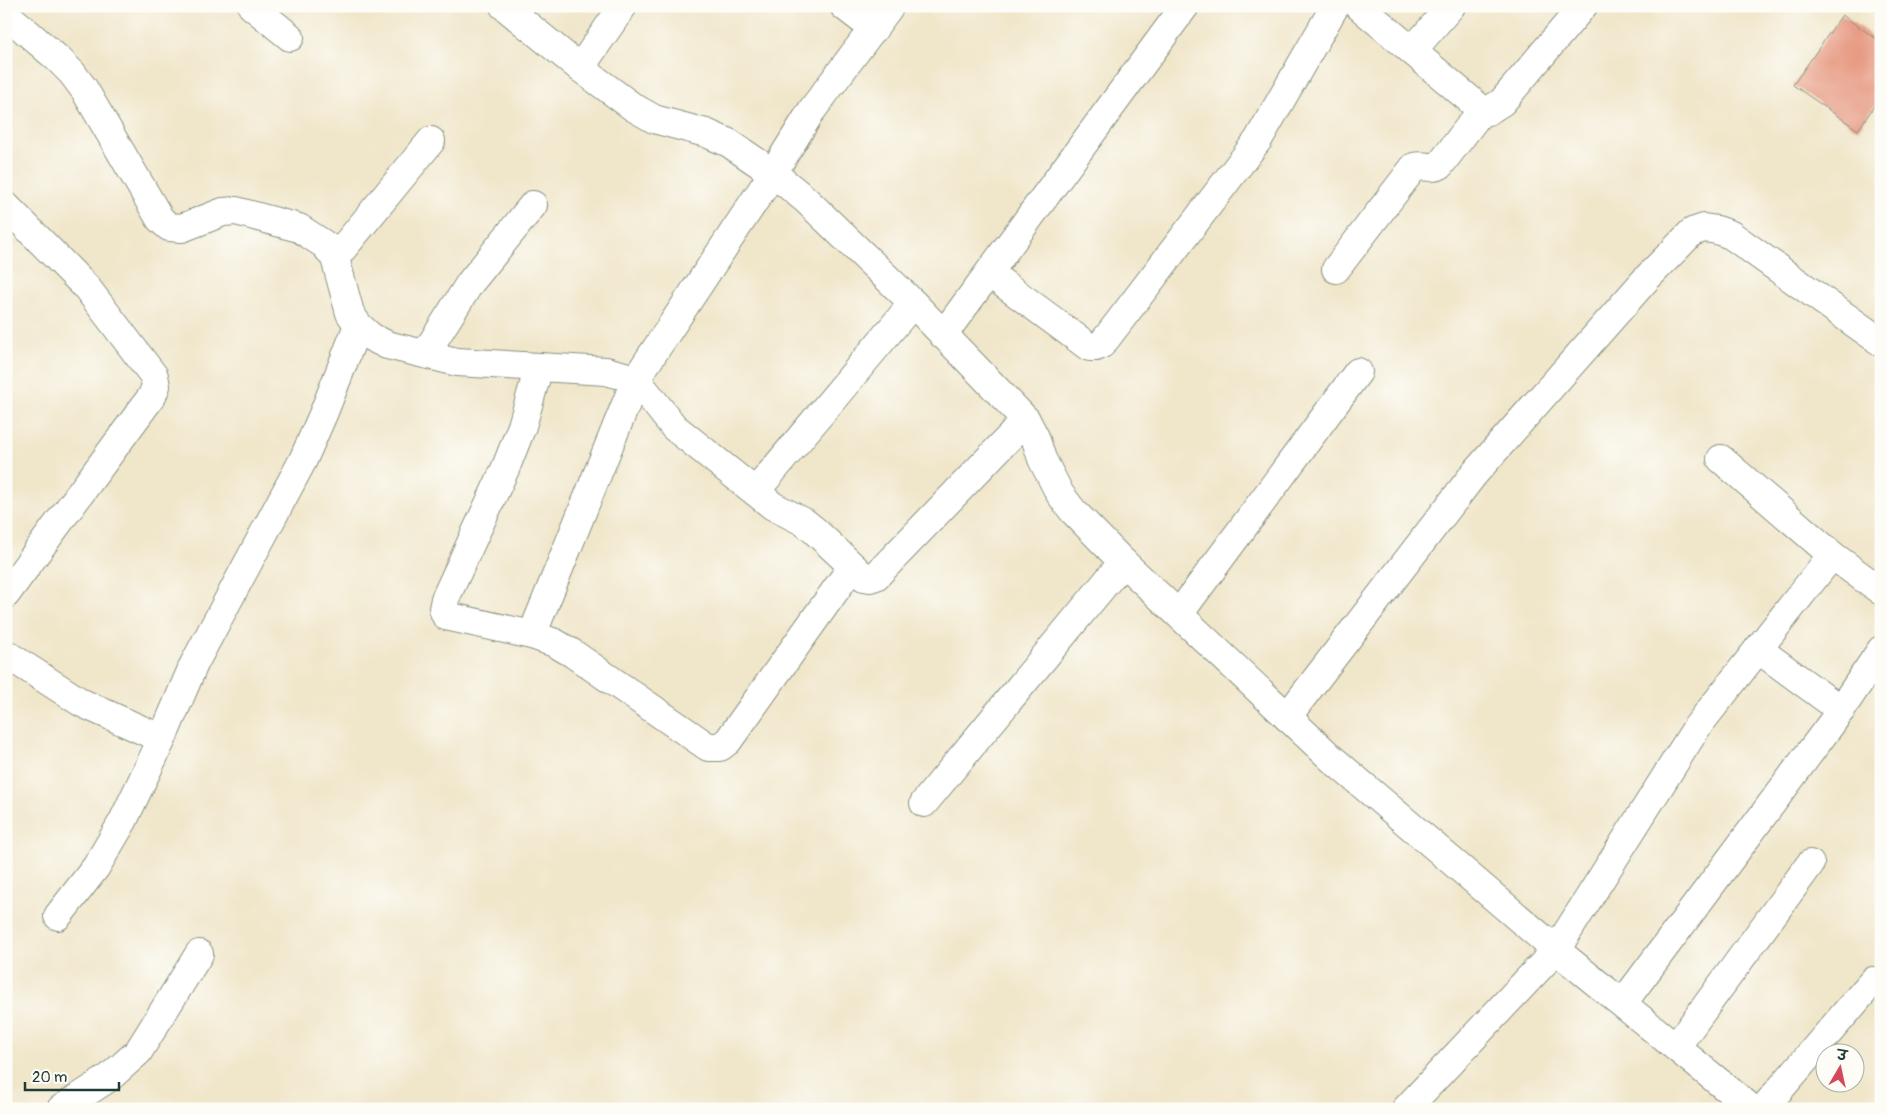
<svg xmlns="http://www.w3.org/2000/svg" width="1887" height="1115" font-family="Pangolin,'Playpen Sans Deva',sans-serif">
<rect width="100%" height="100%" fill="#fdfcf7"/>
<filter id="ink" filterUnits="userSpaceOnUse"><feTurbulence type="fractalNoise" baseFrequency=".02" numOctaves="2"/><feDisplacementMap in="SourceGraphic" scale="10" xChannelSelector="R" yChannelSelector="G"/><feConvolveMatrix kernelMatrix="1 2 1 2 8 2 1 2 1" color-interpolation-filters="sRGB"/></filter>
<filter id="wash" filterUnits="userSpaceOnUse"><feTurbulence type="fractalNoise" baseFrequency=".0096" numOctaves="4" result="noise"/><feDisplacementMap in="SourceGraphic" scale="20" xChannelSelector="R" yChannelSelector="G"/><feGaussianBlur stdDeviation="1.12" result="paint"/><feColorMatrix in="noise" values="0 0 0 0 0 0 0 0 0 0 0 0 0 0 0 0 0 1.4 0 .05"/><feComposite in="paint" operator="in"/></filter>
<g filter="url(#wash)">
<rect width="100%" height="100%" fill="#f0e6ca"/>
<g id="blocks">
<polygon fill="#e79b84" points="1842,15 1881,42 1881,96 1858,130 1793,85"/>
</g>
</g>
<g filter="url(#ink)">
<use href="#blocks" fill-opacity="0" stroke="#88927f" stroke-width="1"/>
<g fill="none" stroke-linecap="round" stroke-linejoin="round">
<g stroke="#88927f" stroke-width="30">
<g id="street">
<polyline points="252,6 290,37"/>
<polyline points="504,6 580,68 633,107 654,119 706,133 729,143 773,173 806,200 913,303 1026,420 1035,437 1042,459 1060,494 1073,511 1123,562 1331,758 1556,950 1752,1109"/>
<polyline points="844,6 874,29"/>
<polyline points="1359,6 1482,110 1488,111 1502,102 1583,6"/>
<polyline points="6,14 58,59 72,73 84,89 160,219 169,227 182,228 223,212 236,211 299,228 325,245 335,258 350,313 358,325 371,337 387,345 457,362 606,371 636,379 674,427 773,506 804,522 814,530 864,577 870,578 876,576 1026,420"/>
<polyline points="1412,51 1451,6"/>
<polyline points="580,68 623,6"/>
<polyline points="6,206 87,288 154,376 156,386 152,396 6,594"/>
<polyline points="335,258 431,141"/>
<path d="M 1336,269 L 1414,167 C 1425,164 1430,170 1440,165 L 1482,110"/>
<polyline points="989,273 1089,347 1096,347 1102,344 1258,140 1335,6"/>
<polyline points="943,335 1185,6"/>
<polyline points="425,354 470,283 533,205"/>
<polyline points="539,367 522,426 506,467 445,599 443,609 446,616 532,635 555,643 572,653 708,747 720,747 728,741 852,567"/>
<polyline points="1721,459 1832,555 1881,591"/>
<polyline points="756,491 913,303"/>
<polyline points="1179,614 1358,372"/>
<polyline points="532,635 636,379 773,173 812,110 890,6"/>
<polyline points="1758,649 1841,710"/>
<polyline points="6,654 82,703 162,739"/>
<polyline points="1287,717 1474,474 1647,278 1692,232 1704,228 1717,230 1731,235 1881,342"/>
<polyline points="924,803 1123,562"/>
<polyline points="58,916 96,867 123,821 162,739 194,664 303,460 324,412 358,325"/>
<polyline points="1623,1003 1831,724 1881,650"/>
<polyline points="1676,1047 1810,864"/>
<polyline points="61,1109 110,1077 138,1052 199,954"/>
<polyline points="1406,1109 1556,950 1697,727 1832,555"/>
<polyline points="1763,1109 1873,981"/>
</g>
</g>
<use href="#street" stroke="#fff" stroke-width="28"/>
</g>
</g>
<rect width="1887" height="1115" fill="none" stroke="#fdfcf7" stroke-width="25"/>
<g transform="translate(1840 1068) rotate(9)"><circle r="24" fill="#fdfcf7" stroke="#a4b0a9"/>
<path d="M0-4L9 19L0 12L-9 19Z" fill="#d1495b"/>
<text y="-8" font-size="14" font-weight="bold" text-anchor="middle" fill="#1f3d34">उ</text>
</g>
<path d="M25 1082v8h94v-8" fill="none" stroke="#1f3d34" stroke-width="2.5"/>
<text x="32" y="1082" font-size="15" fill="#1f3d34" stroke="#fdfcf7" stroke-width="4" paint-order="stroke">20 m</text>
</svg>
